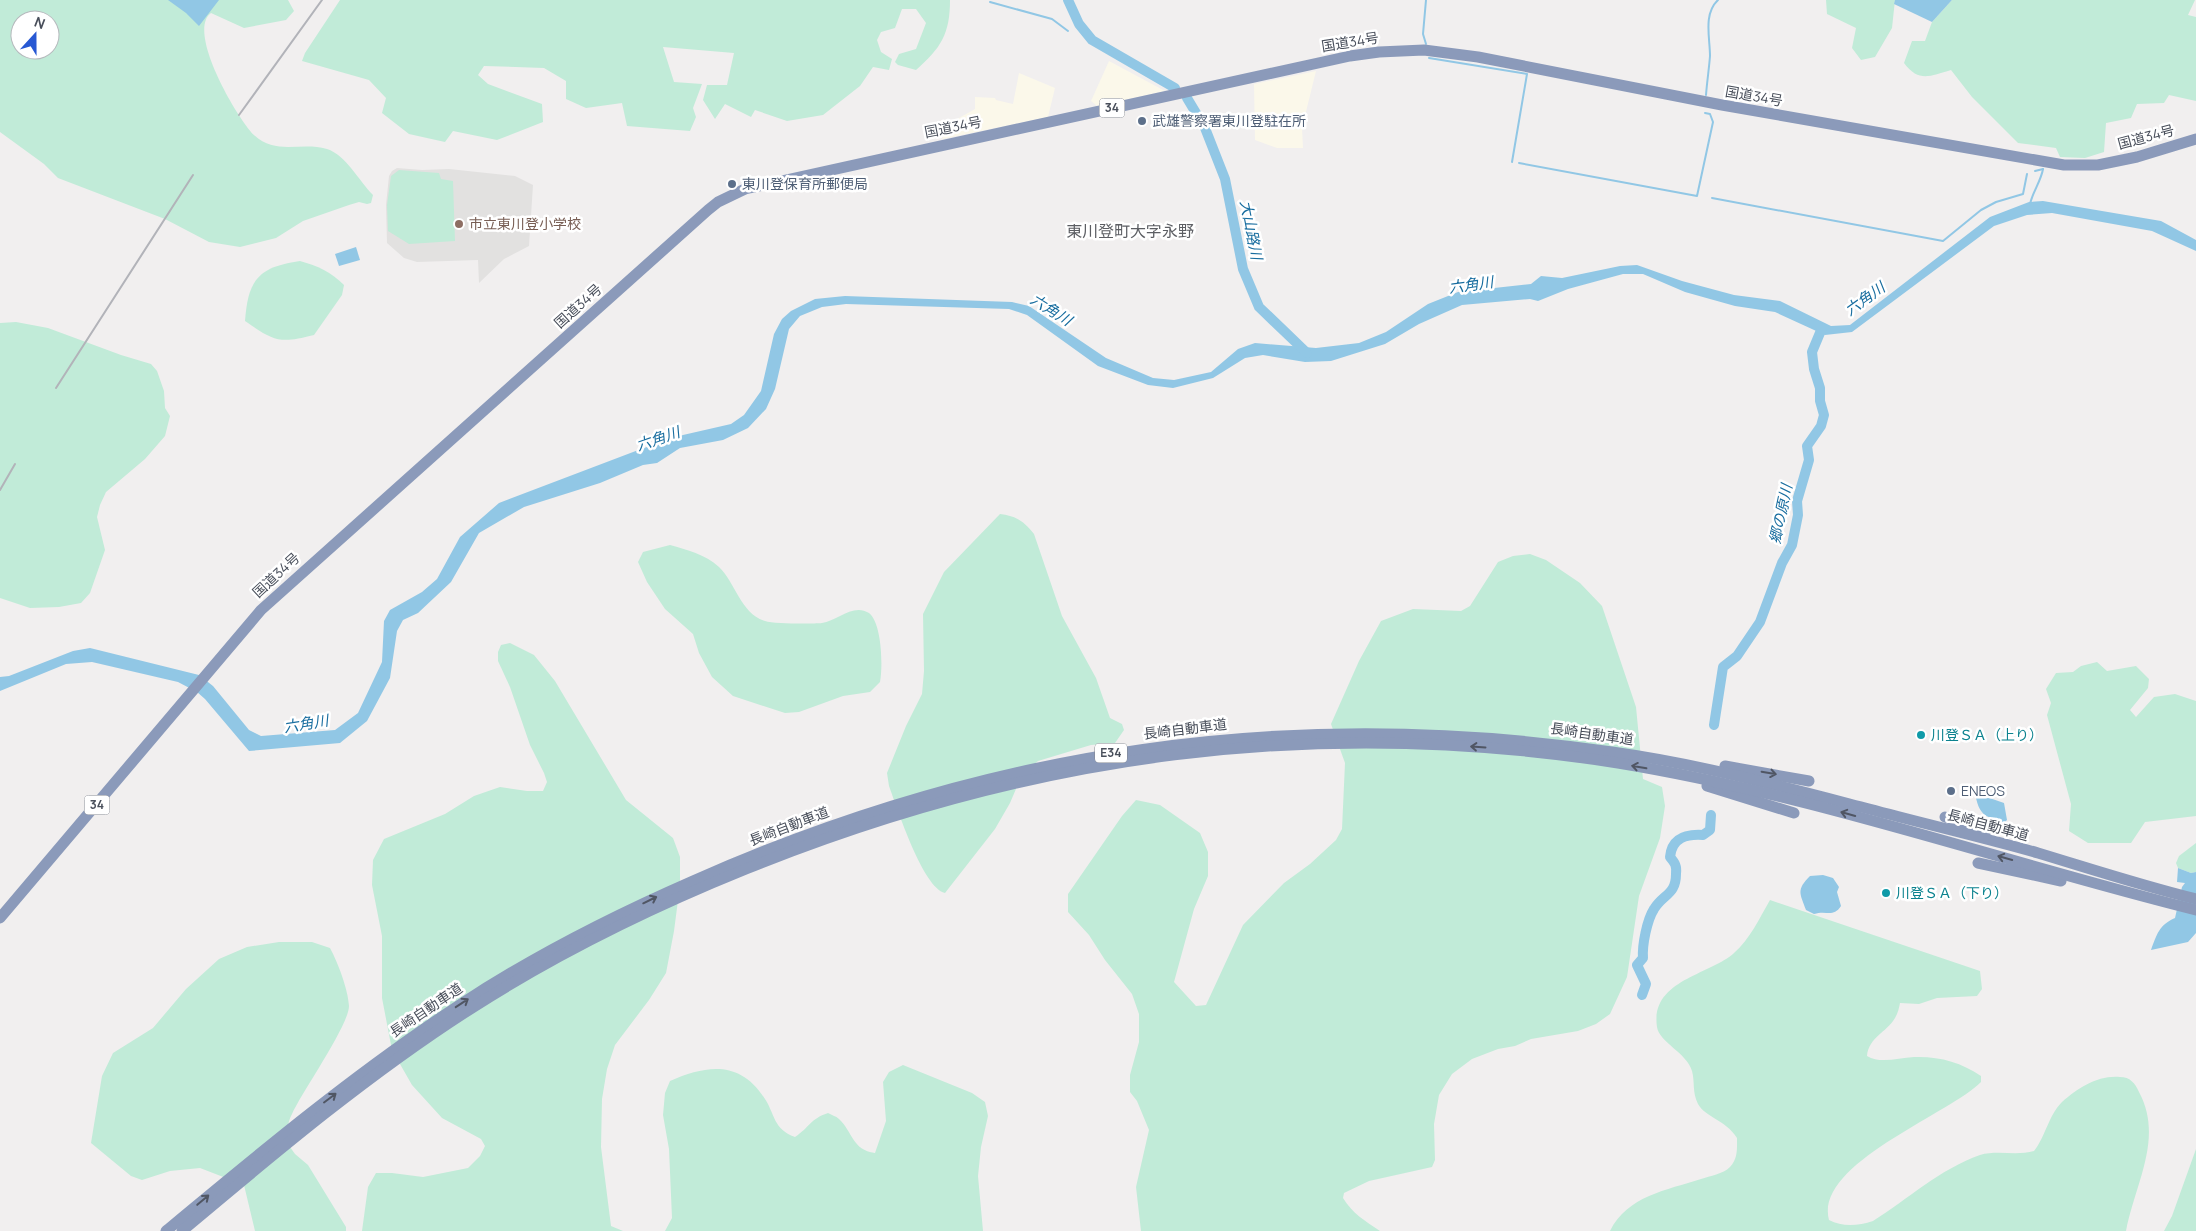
<svg xmlns="http://www.w3.org/2000/svg" width="2196" height="1231" font-family="Manrope,'Noto Sans JP',sans-serif">
<rect width="100%" height="100%" fill="#f1efef"/>
<g fill="#fbf8ea">
<polygon points="1109,61 1165,91 1097,106 1091,101"/>
<polygon points="1316,71 1302,128 1303,148 1277,148 1255,140 1254,84"/>
<polygon points="1019,73 1055,88 1048,117 942,139 952,122 975,109 975,97 995,98 996,100 1013,104"/>
</g>
<polygon fill="#e2e1e0" points="397,168 422,170 449,169 515,176 533,185 529,246 504,259 479,283 478,260 417,262 404,258 387,243 386,205 389,176 392,171"/>
<g fill="#c1ebd8" fill-rule="evenodd">
<path d="M 0,0 L 288,0 L 294,11 L 286,20 L 244,28 L 211,13 C 186,31 237,118 254,135 C 277,156 301,141 327,149 C 346,155 359,181 373,195 L 371,203 L 367,204 L 359,202 L 349,205 L 303,221 L 276,238 L 240,247 L 209,242 L 165,219 L 58,178 L 44,164 L 0,132 ZM 20,20 L 50,20 L 50,50 L 20,50 Z"/>
<path d="M 340,0 L 950,0 C 950,34 941,48 916,70 L 898,65 L 895,62 L 899,54 L 916,49 L 926,23 L 916,9 L 902,9 L 895,28 L 881,32 L 877,40 L 881,52 L 892,59 L 889,70 L 873,67 L 860,86 L 823,115 L 787,121 L 755,110 L 751,117 L 725,104 L 715,119 L 703,100 L 707,85 L 727,85 L 734,53 L 663,47 L 674,82 L 702,84 L 693,108 L 696,117 L 690,131 L 627,126 L 622,103 L 586,108 L 566,99 L 566,81 L 544,68 L 484,66 L 478,75 L 488,84 L 542,104 L 543,122 L 497,140 L 453,131 L 445,142 L 409,134 L 382,113 L 386,98 L 369,80 L 302,61 L 305,53 Z"/>
<polygon points="1826,0 1895,0 1892,28 1875,57 1861,60 1852,48 1856,28 1827,14"/>
<path d="M 1952,0 L 2195,0 L 2188,15 L 2196,17 L 2196,101 L 2169,95 L 2164,103 L 2137,104 L 2131,118 L 2106,123 L 2104,152 L 2085,158 L 2060,157 L 2056,148 L 2018,143 L 1972,97 L 1951,70 C 1930,76 1919,83 1904,63 L 1912,41 L 1925,41 L 1932,22 Z"/>
<polygon points="399,170 439,173 441,179 453,181 455,241 409,244 388,231 387,205 391,176"/>
<path d="M 300,261 C 318,266 331,272 344,285 L 342,295 L 314,335 C 279,344 274,341 245,321 C 248,279 259,267 300,261 Z"/>
<polygon points="16,322 48,328 121,355 151,364 157,371 164,391 165,408 170,416 165,436 145,459 106,492 100,505 97,517 105,550 90,593 81,603 59,607 30,608 0,598 0,323"/>
<path d="M 1000,514 C 1016,516 1024,521 1034,534 L 1062,616 L 1096,678 L 1110,718 L 1122,724 L 1124,730 L 1115,743 L 1091,745 L 1038,761 L 1022,775 L 1010,803 L 995,829 L 945,893 C 923,888 897,808 889,786 L 887,773 L 906,726 L 922,694 L 924,671 L 923,614 L 944,572 Z"/>
<path d="M 670,545 C 687,550 705,554 719,567 C 735,582 741,614 765,621 C 774,624 812,624 822,623 C 837,621 853,603 869,613 C 882,623 883,667 880,682 L 870,692 L 843,696 L 799,712 L 785,713 L 733,696 L 712,677 L 699,653 L 693,634 L 665,609 L 647,582 L 638,562 L 643,552 Z"/>
<path d="M 1530,554 L 1546,560 L 1580,583 L 1602,606 L 1636,707 L 1643,779 L 1662,787 L 1665,806 L 1660,838 L 1639,896 L 1627,977 L 1610,1014 L 1596,1024 L 1578,1031 L 1531,1039 L 1515,1046 L 1498,1049 L 1472,1059 L 1452,1074 L 1439,1095 L 1434,1124 L 1435,1160 L 1432,1167 L 1369,1181 L 1344,1193 L 1343,1198 C 1352,1213 1365,1221 1380,1231 L 1141,1231 L 1136,1187 L 1149,1130 L 1137,1101 L 1130,1092 L 1130,1075 L 1139,1042 L 1139,1014 L 1132,994 L 1105,960 L 1089,935 L 1068,912 L 1068,894 L 1122,816 L 1136,800 L 1160,805 L 1200,833 L 1208,852 L 1208,876 L 1194,909 L 1174,982 L 1196,1006 L 1206,1005 L 1243,925 L 1284,883 L 1310,864 L 1336,840 L 1342,829 L 1345,763 L 1331,724 L 1359,661 L 1381,621 L 1413,609 L 1461,611 L 1470,606 L 1498,562 L 1513,556 Z"/>
<polygon points="510,643 534,655 555,681 626,800 673,838 680,857 680,885 674,931 666,973 649,1000 615,1045 607,1069 602,1099 601,1147 611,1226 623,1231 362,1231 368,1187 376,1173 392,1173 423,1177 468,1168 480,1156 485,1146 481,1139 442,1118 412,1085 392,1050 382,998 382,936 372,885 373,860 384,839 445,814 474,796 500,787 527,791 543,791 547,782 544,773 530,745 510,687 498,661 498,652 501,645"/>
<polygon points="2097,662 2107,671 2136,666 2149,679 2148,688 2130,710 2136,717 2154,697 2175,694 2196,701 2196,816 2145,822 2131,843 2088,843 2069,831 2071,804 2047,715 2051,703 2046,689 2056,673 2073,672 2081,666"/>
<polygon points="2196,843 2196,872 2191,873 2178,868 2176,863 2179,856"/>
<path d="M 1770,900 L 1980,971 L 1982,989 L 1977,996 L 1937,998 L 1919,1004 L 1900,1003 C 1899,1008 1898,1013 1895,1018 C 1886,1033 1869,1037 1867,1056 C 1880,1064 1898,1058 1914,1057 C 1938,1056 1961,1062 1981,1076 L 1981,1082 C 1948,1115 1814,1164 1829,1220 C 1842,1227 1858,1226 1873,1221 C 1908,1199 1940,1169 1980,1155 C 1997,1150 2017,1156 2034,1151 C 2046,1136 2048,1116 2062,1102 C 2078,1088 2098,1075 2120,1077 C 2130,1077 2135,1083 2139,1092 C 2164,1138 2135,1184 2126,1231 L 1610,1231 C 1627,1196 1667,1190 1701,1179 C 1710,1176 1723,1174 1730,1167 C 1738,1159 1737,1148 1737,1138 C 1726,1120 1705,1117 1698,1104 C 1692,1092 1695,1082 1692,1071 C 1687,1053 1659,1042 1657,1027 C 1650,980 1710,975 1734,953 C 1750,939 1759,919 1770,900 Z"/>
<path d="M 279,942 L 312,942 L 330,948 C 338,963 348,989 349,1006 C 349,1025 302,1092 292,1114 C 288,1121 287,1131 285,1140 L 295,1154 L 308,1165 L 346,1227 L 346,1231 L 255,1231 L 244,1185 L 200,1168 L 170,1171 L 142,1180 L 131,1176 L 91,1143 L 102,1076 L 113,1053 L 153,1028 L 186,989 L 219,959 L 247,947 Z"/>
<path d="M 903,1065 L 972,1093 L 985,1102 L 988,1116 L 981,1147 L 978,1176 L 983,1231 L 665,1231 L 672,1218 L 669,1149 L 663,1115 L 665,1093 L 670,1081 C 707,1065 740,1060 765,1099 C 775,1114 773,1129 795,1137 C 810,1127 810,1119 828,1113 C 831,1115 836,1116 839,1119 C 853,1132 852,1150 875,1153 L 886,1121 L 883,1082 L 889,1072 Z"/>
<polygon points="2196,1149 2196,1231 2164,1231 2172,1216"/>
</g>
<g fill="#91c7e5">
<polygon points="168,0 219,0 199,26 186,13"/>
<polygon points="1895,0 1952,0 1932,22 1894,4"/>
<polygon points="2043,201 2161,221 2196,240 2196,251 2152,231 2052,213 2027,215 1994,226 1852,332 1825,335 1775,312 1735,306 1685,292 1643,274 1623,274 1568,289 1538,301 1530,299 1462,305 1419,324 1385,344 1331,361 1305,362 1263,355 1245,358 1213,378 1173,388 1148,385 1098,366 1027,315 1009,309 846,304 822,307 800,316 789,329 775,389 766,409 748,428 723,440 680,448 657,463 643,465 600,483 524,507 479,533 451,582 418,613 403,620 397,631 390,678 367,721 340,743 249,751 205,699 197,692 178,682 92,662 66,664 0,691 0,677 9,676 73,651 90,648 199,675 213,686 249,730 261,736 335,730 358,713 382,662 384,621 390,610 422,592 437,579 460,537 499,503 641,449 683,435 731,424 744,415 761,391 774,334 782,319 791,311 815,299 845,296 1012,302 1029,306 1106,358 1153,378 1174,380 1211,372 1238,349 1255,343 1316,348 1359,343 1386,332 1428,304 1458,292 1531,284 1541,276 1562,278 1620,266 1637,265 1682,281 1734,295 1780,301 1831,326 1850,325 1990,217 2029,202"/>
<polygon points="356,247 360,260 339,266 335,254"/>
<path d="M 1975,793 L 2004,803 L 2007,820 L 2004,823 C 1984,816 1979,815 1975,793 Z"/>
<path d="M 2178,868 L 2191,873 L 2196,872 L 2196,933 L 2188,942 L 2151,950 C 2157,934 2159,925 2175,918 L 2182,887 L 2185,883 L 2177,882 Z"/>
<path d="M 1823,875 L 1833,878 L 1839,887 L 1837,892 L 1841,906 C 1833,918 1827,910 1814,914 L 1806,910 C 1800,893 1796,890 1810,876 Z"/>
</g>
<g fill="none" stroke-linecap="round" stroke-linejoin="round">
<g stroke="#91c7e5" stroke-width="2">
<polyline points="1426,0 1423,34 1426,44"/>
<polyline points="990,2 1052,19 1068,31"/>
<polyline points="1429,58 1527,74 1512,162"/>
<path d="M 1706,95 C 1707,82 1709,69 1710,56 C 1710,38 1703,14 1718,0"/>
<polyline points="1519,163 1697,196 1713,122 1710,114 1705,113"/>
<polyline points="2035,171 2043,169"/>
<polyline points="1712,198 1943,241 1981,210 1996,202 2023,194 2027,174"/>
<path d="M 2030,204 C 2033,191 2041,181 2043,169"/>
</g>
<g stroke="#91c7e5" stroke-width="10">
<polyline points="1068,0 1079,24 1092,40 1175,88"/>
<polyline points="1187,98 1205,128 1225,179 1243,269 1259,307 1307,353"/>
<polyline points="1714,725 1723,667 1737,656 1760,622 1782,563 1792,545 1798,515 1797,501 1809,460 1807,446 1821,426 1824,415 1820,401 1820,388 1814,369 1812,352 1822,328"/>
<path d="M 1642,995 L 1646,984 L 1637,965 L 1643,958 C 1642,945 1647,920 1654,909 C 1663,894 1676,895 1676,874 C 1677,866 1675,863 1670,857 C 1672,837 1687,834 1703,835 L 1710,830 L 1711,815"/>
</g>
<g stroke="#8b9aba" stroke-width="11">
<polyline points="1725,766 1809,781"/>
<polyline points="1707,786 1794,813"/>
<polyline points="1945,817 1985,833"/>
<polyline points="1978,863 2061,881"/>
<polyline points="0,918 261,610 708,210 718,202 745,189 1350,56 1379,52 1424,50 1478,57 1722,105 2064,165 2098,165 2137,157 2196,139"/>
<path d="M 166,1231 C 261,1152 357,1072 461,1004 C 534,956 613,916 693,881 C 991,749 1289,705 1612,752 C 1699,764 1784,787 1869,809 C 1925,824 1982,837 2038,853 C 2091,869 2143,886 2196,899"/>
<path d="M 182,1231 C 276,1152 371,1072 475,1006 C 560,952 652,907 746,869 C 1030,754 1314,715 1618,763 C 1814,795 2003,862 2196,910"/>
</g>
<g stroke="#b2b3b9" stroke-width="2">
<polyline points="239,115 322,0"/>
<polyline points="56,388 193,175"/>
<polyline points="0,490 15,464"/>
</g>
</g>
<defs><path id="oneway-shaft" d="M-6 0H5M1.5-3L5.5 0L1.5 3" fill="none" stroke-width="1.6" stroke-linecap="round" stroke-linejoin="round" transform="scale(1.25)"/></defs>
<g stroke="#505664">
<use href="#oneway-shaft" transform="translate(1478 747) rotate(-176)"/>
<use href="#oneway-shaft" transform="translate(1639 767) rotate(-170)"/>
<use href="#oneway-shaft" transform="translate(1769 773) rotate(10)"/>
<use href="#oneway-shaft" transform="translate(1848 814) rotate(-164)"/>
<use href="#oneway-shaft" transform="translate(2005 858) rotate(-164)"/>
<use href="#oneway-shaft" transform="translate(650 900) rotate(-26)"/>
<use href="#oneway-shaft" transform="translate(462 1003) rotate(-33)"/>
<use href="#oneway-shaft" transform="translate(330 1098) rotate(-37)"/>
<use href="#oneway-shaft" transform="translate(203 1200) rotate(-40)"/>
</g>
<g fill="#5c6f8a" stroke="#fff" stroke-width="2">
<circle cx="1142" cy="121" r="5"/>
<circle cx="732" cy="184" r="5"/>
<circle cx="1951" cy="791" r="5"/>
</g>
<circle fill="#8d6e63" stroke="#fff" stroke-width="2" cx="459" cy="224" r="5"/>
<g fill="#0f9aa8" stroke="#fff" stroke-width="2">
<circle cx="1921" cy="735" r="5"/>
<circle cx="1886" cy="893" r="5"/>
</g>
<g text-anchor="middle" stroke-width="5" stroke-linejoin="round" paint-order="stroke">
<g fill="#fff" stroke="#80848c" stroke-width="1">
<rect x="1099.5" y="98.5" width="25" height="19" rx="4"/>
<rect x="1095" y="743.5" width="32" height="19" rx="4"/>
<rect x="84.5" y="795.5" width="25" height="19" rx="4"/>
</g>
<g font-size="12" font-weight="bold" fill="#494f5b">
<text x="1112" y="112">34</text>
<text x="1111" y="757">E34</text>
<text x="97" y="809">34</text>
</g>
<g font-size="14" fill="#494f5b" stroke="#fff">
<text transform="translate(1350 42) rotate(-9)" y="5">国道34号</text>
<text transform="translate(1754 96) rotate(10)" y="5">国道34号</text>
<text transform="translate(953 127) rotate(-11)" y="5">国道34号</text>
<text transform="translate(2146 137) rotate(-15)" y="5">国道34号</text>
<text transform="translate(578 306) rotate(-42)" y="5">国道34号</text>
<text transform="translate(276 575) rotate(-43)" y="5">国道34号</text>
<text transform="translate(1185 729) rotate(-7)" y="5">長崎自動車道</text>
<text transform="translate(1592 734) rotate(8)" y="5">長崎自動車道</text>
<text transform="translate(1988 825) rotate(15)" y="5">長崎自動車道</text>
<text transform="translate(789 826) rotate(-21)" y="5">長崎自動車道</text>
<text transform="translate(426 1010) rotate(-34)" y="5">長崎自動車道</text>
</g>
<g font-size="14" fill="#4e5e75" stroke="#fff" text-anchor="start">
<text x="1152" y="126">武雄警察署東川登駐在所</text>
<text x="742" y="189">東川登保育所郵便局</text>
<text x="1961" y="796">ENEOS</text>
</g>
<g font-size="14" fill="#785e54" stroke="#fff" text-anchor="start">
<text x="469" y="229">市立東川登小学校</text>
</g>
<g font-size="14" fill="#0d838f" stroke="#fff" text-anchor="start">
<text x="1931" y="740">川登ＳＡ（上り）</text>
<text x="1896" y="898">川登ＳＡ（下り）</text>
</g>
<g font-size="15" font-style="italic" fill="#186d9f" stroke="#fff">
<text transform="translate(1251 230) rotate(79)" y="5">大山路川</text>
<text transform="translate(1471 285) rotate(-8)" y="5">六角川</text>
<text transform="translate(1865 299) rotate(-36)" y="5">六角川</text>
<text transform="translate(1051 310) rotate(32)" y="5">六角川</text>
<text transform="translate(658 439) rotate(-19)" y="5">六角川</text>
<text transform="translate(1781 514) rotate(-78)" y="5">郷の原川</text>
<text transform="translate(306 724) rotate(-9)" y="5">六角川</text>
</g>
<g font-size="16" fill="#5c5e63" stroke="#fff">
<text x="1130" y="237">東川登町大字永野</text>
</g>
</g>
<g transform="translate(35 35) rotate(21)"><circle r="24" fill="#ffffff" stroke="#b6b9bd"/>
<path d="M0-4L9 19L0 12L-9 19Z" fill="#2758d3"/>
<text y="-8" font-size="14" font-weight="bold" text-anchor="middle" fill="#494f5b">N</text>
</g>
</svg>
